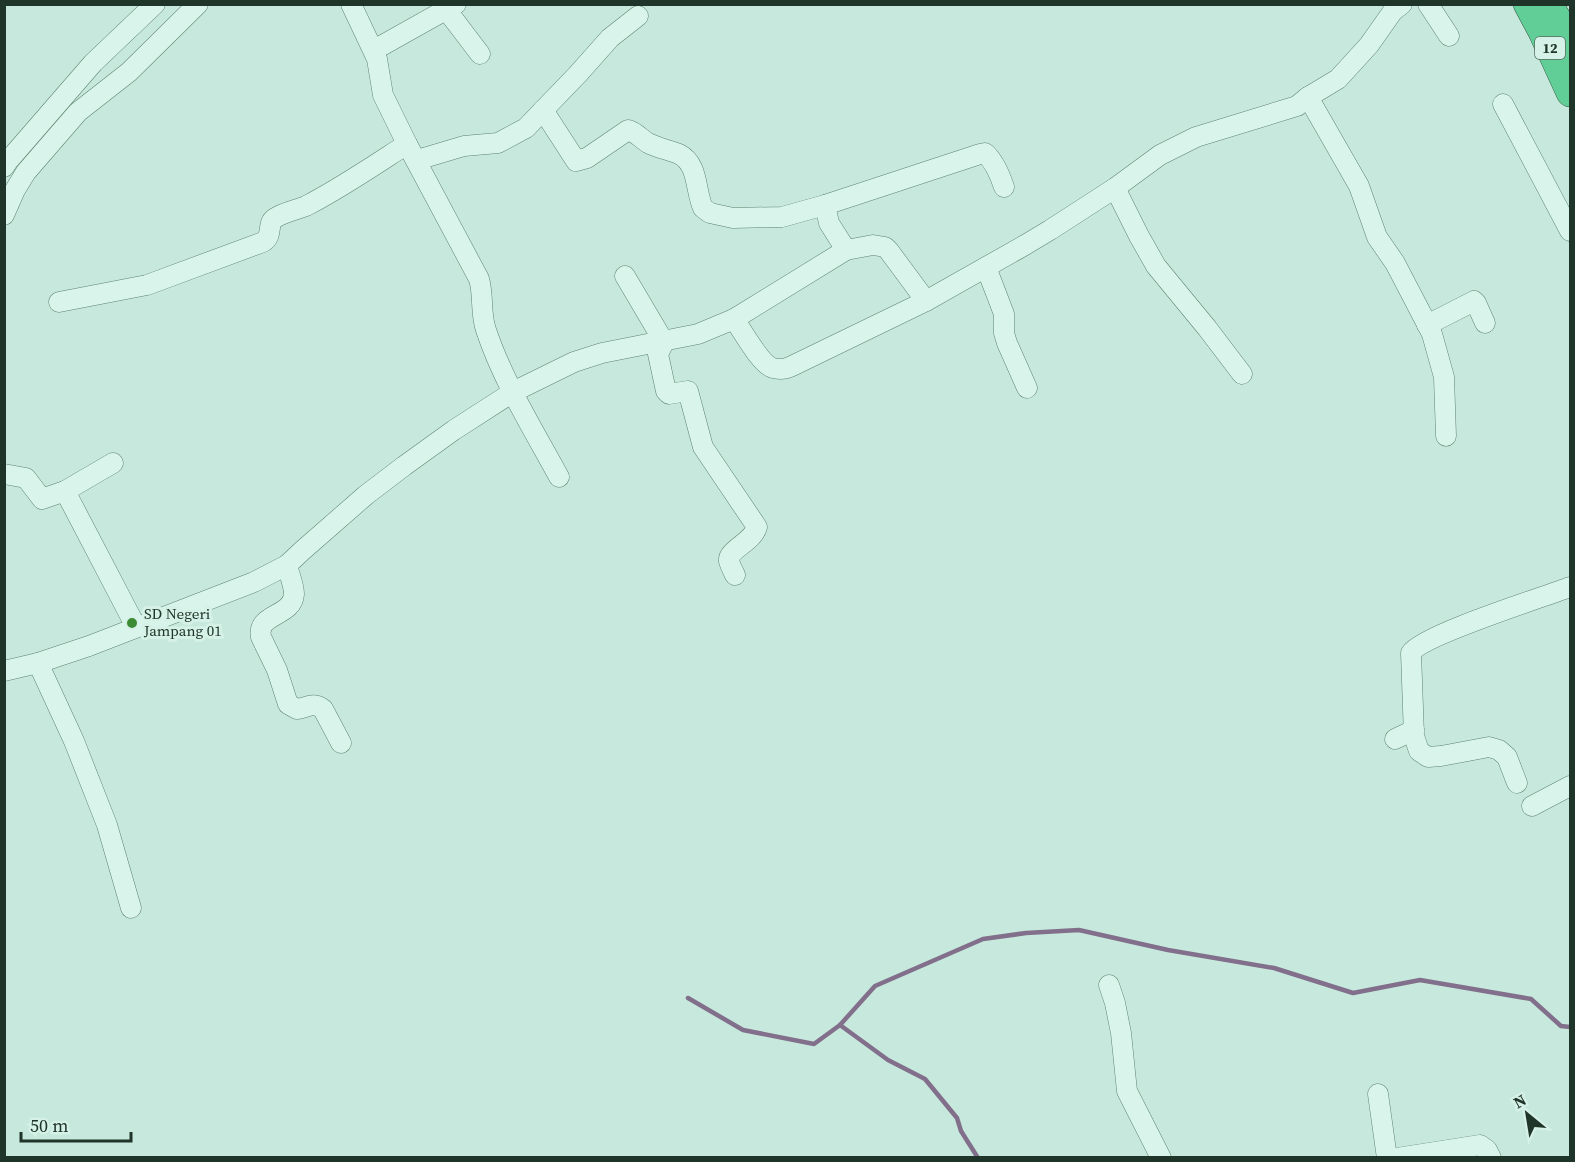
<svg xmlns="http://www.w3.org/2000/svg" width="1575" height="1162" font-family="'Source Serif 4',serif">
<rect width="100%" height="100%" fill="#c7e9dd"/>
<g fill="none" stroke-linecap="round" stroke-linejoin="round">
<g stroke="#826f8b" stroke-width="4.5">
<polyline points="688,998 743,1030 814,1044 840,1025 875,986 983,939 1026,933 1079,930 1168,950 1274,968 1353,993 1420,980 1531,999 1561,1026 1570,1027"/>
<polyline points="840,1025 888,1060 925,1079 957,1118 961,1131 978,1158"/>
</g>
<g stroke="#5e836f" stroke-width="21">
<g id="minor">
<path d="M 351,4 L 377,59 L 383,95 L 407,144 L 479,279 C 484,296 480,313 486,330 C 503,381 533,429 559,477"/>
<polyline points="442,4 480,54"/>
<polyline points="1428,4 1449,36"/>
<polyline points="374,50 456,4"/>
<polyline points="1308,97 1359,186 1377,237 1395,263 1432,334 1444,377 1446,436"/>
<polyline points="1503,104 1570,231"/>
<path d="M 543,110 L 576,161 L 587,158 L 628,130 C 636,132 641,139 648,143 C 658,148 669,150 679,154 C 699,164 695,191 703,208 L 710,213 L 733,218 L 782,217 L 825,205 L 980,154 L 985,153 C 995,162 1000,175 1004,187"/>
<polyline points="417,160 464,146 498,143 526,128 578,74 610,38 638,16"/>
<polyline points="4,167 8,161 93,63 155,4"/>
<polyline points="1115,188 1139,236 1156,266 1207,328 1242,374"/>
<polyline points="825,205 829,223 846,250"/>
<polyline points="4,215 15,190 26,172 78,112 129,72 198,4"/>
<polyline points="986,267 1004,314 1004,333 1007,343 1027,388"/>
<path d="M 625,276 L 664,342 L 658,354 L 666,391 L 669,394 L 688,391 L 703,447 L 757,527 C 753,542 727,550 729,561 C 730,565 733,571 735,575"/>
<path d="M 59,302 L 147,285 L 263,242 C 274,235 266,224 275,218 C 284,212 296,210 306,206 C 341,188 373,166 407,144"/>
<polyline points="734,319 846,250 873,245 885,247 889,251 926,301"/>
<polyline points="1427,325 1474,301 1476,303 1485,323"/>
<polyline points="4,474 26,478 42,499 65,491 113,463"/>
<polyline points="65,491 136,627"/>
<path d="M 287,565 C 289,574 294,585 294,594 C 293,617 256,613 261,637 L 277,670 L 288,704 L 297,709 C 307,708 313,701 323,709 L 341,743"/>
<polyline points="38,663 74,741 107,825 131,908"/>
<path d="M 4,671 L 38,663 L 89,646 L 254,582 L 287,565 L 303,550 L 366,495 L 404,466 L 454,430 L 513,392 L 574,362 L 602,353 L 698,334 L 734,319 C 742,330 761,365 773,368 C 780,370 786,369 792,366 L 926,301 L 1025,245 L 1050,230 L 1115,188 L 1160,155 L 1196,137 L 1297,106 L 1308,97 L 1338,79 L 1369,45 L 1393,11 L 1402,4"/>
<polyline points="1395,739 1414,730"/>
<path d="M 1517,783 L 1507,757 L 1499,750 L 1489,747 L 1441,756 L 1428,757 L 1419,751 L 1414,736 L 1411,653 C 1422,635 1544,597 1570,587"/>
<polyline points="1532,806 1570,786"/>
<polyline points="1109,985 1115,1003 1121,1033 1127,1091 1161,1158"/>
<polyline points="1378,1094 1387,1158"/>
<polyline points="1397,1158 1480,1145 1487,1150 1491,1158"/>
</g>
</g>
<g stroke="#32513e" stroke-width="28">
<g id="highway">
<polyline points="1527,4 1542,32 1570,93"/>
<polyline points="1549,4 1559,21 1570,47"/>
</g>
</g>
<use href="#minor" stroke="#d9f5eb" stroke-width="20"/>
<use href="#highway" stroke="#62ce97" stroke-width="27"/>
</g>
<circle fill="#3c8b35" stroke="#d6f1e7" stroke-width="2" cx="132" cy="623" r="6"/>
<g text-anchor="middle" stroke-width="6" stroke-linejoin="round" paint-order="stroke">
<rect fill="#d6f1e7" stroke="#576d62" stroke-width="1.5" x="1535" y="37" width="30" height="22" rx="4.5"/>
<g font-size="14" font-weight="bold" fill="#203529">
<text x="1550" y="53">12</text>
</g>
<g font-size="15" fill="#203529" stroke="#d6f1e7" text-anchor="start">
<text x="144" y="619">SD Negeri<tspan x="144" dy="17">Jampang 01</tspan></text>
</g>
</g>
<rect width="1575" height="1162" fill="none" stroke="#203529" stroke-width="12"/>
<g transform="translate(1527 1114) rotate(330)" stroke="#d6f1e7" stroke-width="4.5" paint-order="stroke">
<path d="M0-4.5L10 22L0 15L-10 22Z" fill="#203529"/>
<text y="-9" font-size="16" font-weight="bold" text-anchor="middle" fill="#203529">N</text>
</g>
<path d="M21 1132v9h110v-9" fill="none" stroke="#203529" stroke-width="3"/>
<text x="30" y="1132" font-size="18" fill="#203529" stroke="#d6f1e7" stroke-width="4.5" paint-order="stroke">50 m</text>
</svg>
